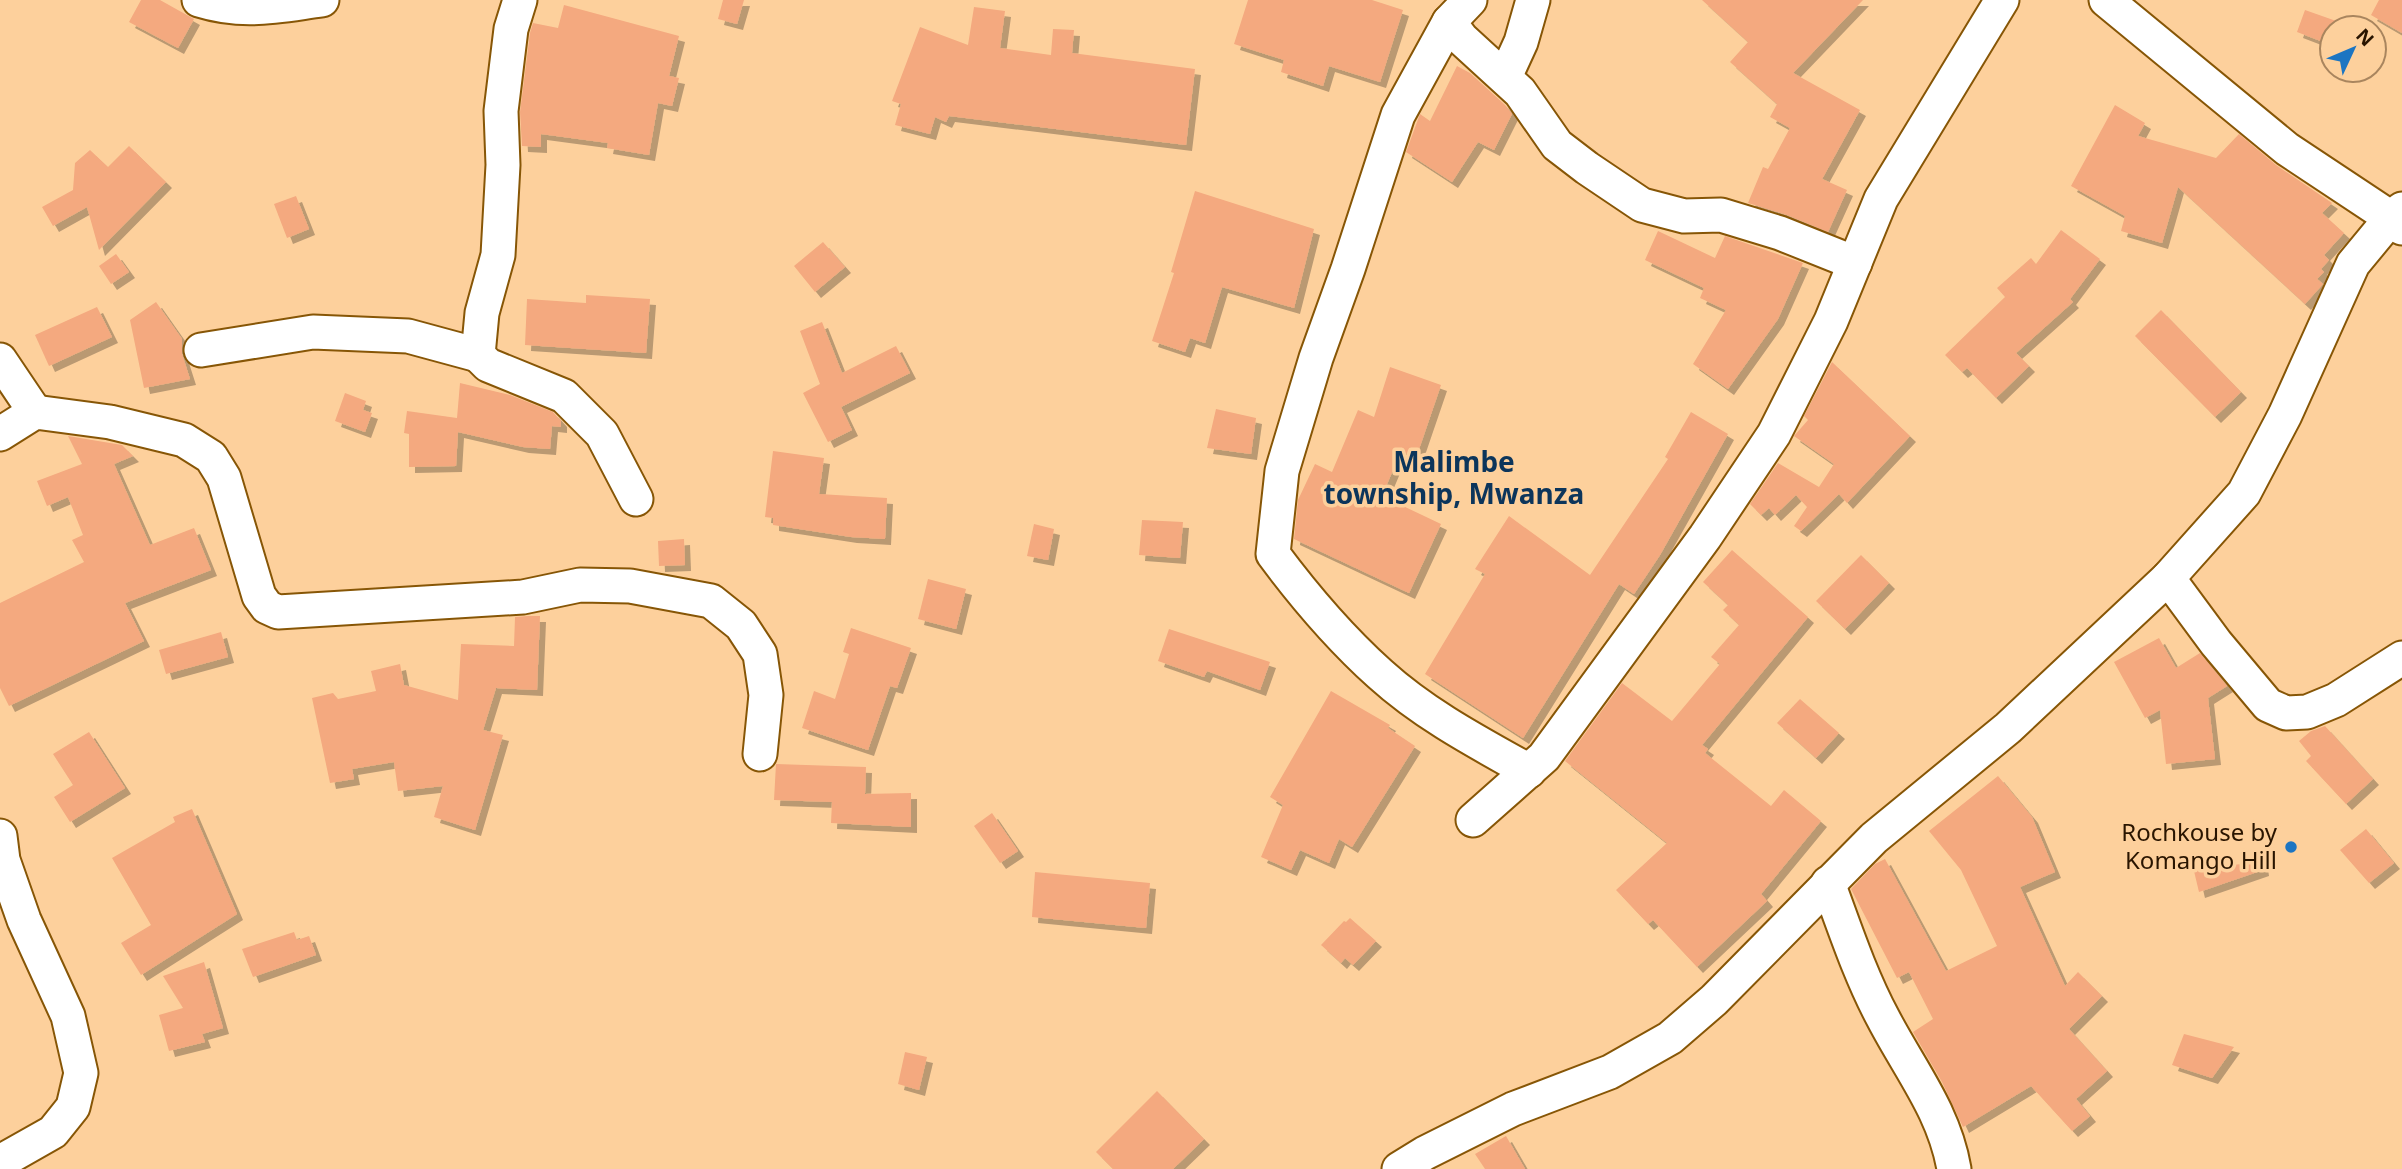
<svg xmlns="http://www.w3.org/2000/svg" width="2402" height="1169" font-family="'Noto Sans',sans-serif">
<defs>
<filter id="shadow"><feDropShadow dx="6" dy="6" stdDeviation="0" flood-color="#0004"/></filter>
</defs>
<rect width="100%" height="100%" fill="#fdd09c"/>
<g fill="#f4a97f" filter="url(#shadow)">
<polygon points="141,0 160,0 194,19 178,48 129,22"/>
<polygon points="723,0 744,0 737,24 718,19"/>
<polygon points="1248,0 1372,0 1403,10 1380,82 1329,66 1323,86 1281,72 1284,60 1234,44"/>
<polygon points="1702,0 1863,0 1793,73 1860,110 1822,179 1847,190 1828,232 1787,215 1748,203 1763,167 1768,169 1790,128 1770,117 1777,104 1730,62 1748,42"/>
<polygon points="2379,0 2402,0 2402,33 2371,15"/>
<polygon points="564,5 679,36 669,76 679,78 672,106 658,103 649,155 607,148 608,143 541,134 541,147 522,146 520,112 530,33 533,23 558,28"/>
<polygon points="974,7 1005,11 1000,48 1051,55 1053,29 1074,30 1072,53 1195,69 1186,145 949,116 946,122 935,117 930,134 895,125 901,104 892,101 920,27 968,45"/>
<polygon points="2305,10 2339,22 2337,28 2332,28 2331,45 2297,32"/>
<polygon points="1457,66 1470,73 1505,105 1512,114 1494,150 1478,142 1452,182 1406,152 1420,114 1430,121"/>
<polygon points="2115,105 2145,123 2138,136 2216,158 2239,134 2276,165 2332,203 2322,213 2344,233 2324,255 2329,260 2321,269 2324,272 2317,279 2323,284 2305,304 2178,187 2162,243 2121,231 2125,216 2071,186"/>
<polygon points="129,146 166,182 99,250 87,207 53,226 42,207 73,190 75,163 90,150 108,167"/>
<polygon points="1195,191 1314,229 1294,308 1222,287 1205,343 1190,338 1185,352 1152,341 1174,273 1171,272"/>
<polygon points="296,196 309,229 287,238 274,204"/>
<polygon points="2061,230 2100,259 2070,299 2073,302 2016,353 2029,366 1996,398 1967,368 1962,372 1945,355 2005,297 1997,288 2031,258 2036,264"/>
<polygon points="1658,231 1715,258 1725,236 1803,263 1778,319 1728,389 1693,364 1726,310 1700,298 1704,288 1645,260"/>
<polygon points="823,242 845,267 815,292 794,266"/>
<polygon points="116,254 129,272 111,284 99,266"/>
<polygon points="586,295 650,299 646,353 525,345 527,299 586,303"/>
<polygon points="156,302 182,339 182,354 190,379 144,388 130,320"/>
<polygon points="97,307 112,337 49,366 35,335"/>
<polygon points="2161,310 2241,392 2215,417 2135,336"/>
<polygon points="822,322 842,373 896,346 910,373 841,407 852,430 828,442 803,393 820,384 800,331"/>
<polygon points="1832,362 1910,436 1847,503 1839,494 1801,531 1794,526 1807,507 1796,495 1775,515 1769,508 1761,515 1750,504 1778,463 1819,487 1834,464 1794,436 1808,420 1804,416"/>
<polygon points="1390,367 1441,385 1416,458 1401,451 1382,496 1441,524 1409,593 1294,539 1298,500 1315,464 1332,472 1358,410 1374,417"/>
<polygon points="460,383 510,395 553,412 561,421 561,427 552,426 550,449 523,447 458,432 456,466 409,467 409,434 404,433 407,411 457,418"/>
<polygon points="345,393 366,401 363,410 372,413 365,432 335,421"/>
<polygon points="1216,409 1256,418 1251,454 1207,448"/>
<polygon points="1691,412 1728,434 1660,555 1634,594 1619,584 1523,738 1425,674 1485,574 1475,569 1509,516 1590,575 1668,459 1665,457"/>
<polygon points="68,436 122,445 133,456 114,464 150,545 194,528 211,570 125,603 144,641 9,706 0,688 0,603 84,562 72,540 83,535 68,497 47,506 37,481 82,464"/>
<polygon points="773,451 824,458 819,494 887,498 885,539 851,537 773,525 773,518 765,517"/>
<polygon points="1142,520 1183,522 1180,558 1139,555"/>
<polygon points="1034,524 1054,529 1048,560 1027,556"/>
<polygon points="684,539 685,565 659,566 658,541"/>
<polygon points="1732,550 1808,617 1702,745 1708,749 1705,753 1771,806 1784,790 1821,821 1761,894 1767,901 1697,967 1653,920 1648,924 1616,890 1667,843 1565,761 1622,683 1672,721 1720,664 1711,657 1739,625 1723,610 1728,605 1703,582"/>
<polygon points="1861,555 1889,583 1845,629 1816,601"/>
<polygon points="928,579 966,589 956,629 918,619"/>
<polygon points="528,616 540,616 537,690 496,688 483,730 503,735 475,830 434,817 443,786 398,791 394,762 352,769 354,779 330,783 312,698 333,693 338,699 376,691 371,671 400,664 404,685 458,700 461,644 514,646 515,617"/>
<polygon points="851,628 911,648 897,688 890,686 868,750 802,728 814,691 835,699 849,654 843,652"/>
<polygon points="1169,629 1270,662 1260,690 1207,671 1204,677 1158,661"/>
<polygon points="221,632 228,657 166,674 159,650"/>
<polygon points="2159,638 2176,668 2200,653 2227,686 2208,698 2215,759 2166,764 2160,710 2145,718 2114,662"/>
<polygon points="1331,691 1390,725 1388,728 1415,746 1352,847 1339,839 1329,863 1300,850 1291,870 1261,857 1283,805 1270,797"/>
<polygon points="1800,699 1839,733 1816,758 1777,723"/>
<polygon points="2325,726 2373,779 2346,804 2306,761 2311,756 2299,741 2311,731"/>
<polygon points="89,732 125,788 70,822 54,797 73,785 53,754"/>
<polygon points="776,764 866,767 865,794 911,793 911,827 831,823 832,802 774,800"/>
<polygon points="1998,776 2032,817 2055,872 2020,887 2065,986 2078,972 2102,996 2069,1029 2107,1071 2076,1099 2090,1116 2072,1131 2031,1086 1963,1127 1942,1082 1913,1032 1933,1019 1909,972 1897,978 1851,889 1875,864 1885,859 1946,971 1997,946 1961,870 1929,831"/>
<polygon points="192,809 237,914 141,975 121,943 151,925 112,858 175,822 173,817"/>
<polygon points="992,813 1018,851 1000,863 974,826"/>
<polygon points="2366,829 2394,863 2369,883 2340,850"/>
<polygon points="2262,863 2263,870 2199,892 2193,867"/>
<polygon points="1035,872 1150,883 1146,928 1032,917"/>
<polygon points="1350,918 1376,941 1353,965 1345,958 1341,963 1321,945 1344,921 1346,922"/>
<polygon points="294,932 297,940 309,936 316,955 253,977 242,949"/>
<polygon points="204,962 223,1028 202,1034 205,1042 169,1051 159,1015 183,1008 163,976"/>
<polygon points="2184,1034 2234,1047 2212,1078 2172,1065"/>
<polygon points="905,1052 927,1057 919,1090 898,1084"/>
<polygon points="1157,1091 1204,1139 1173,1169 1113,1169 1096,1152"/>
<polygon points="1506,1136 1525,1169 1485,1169 1475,1154"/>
</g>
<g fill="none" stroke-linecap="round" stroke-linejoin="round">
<g stroke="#875606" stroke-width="37">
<g id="minor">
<path d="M 199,0 C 244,14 276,6 322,0"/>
<polyline points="520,0 511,29 501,111 503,165 498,255 482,313 478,355 488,365 564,396 602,434 636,499"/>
<path d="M 1470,0 L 1449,22 L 1398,115 L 1348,269 L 1316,358 L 1282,471 L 1273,554 C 1305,597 1340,638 1380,674 C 1424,714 1477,742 1529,771"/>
<polyline points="2106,0 2287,149 2391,218 2402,228"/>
<polyline points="1449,22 1462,39 1520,92 1557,145 1587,168 1642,205 1684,216 1721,215 1780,233 1855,263"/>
<polyline points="1505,77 1521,42 1533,0"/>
<polyline points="201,350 313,332 408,336 478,355"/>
<polyline points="0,360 35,412"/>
<polyline points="0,434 35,412 110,422 184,440 211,457 224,478 259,596 267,607 278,612 523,597 580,585 630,586 711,601 741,625 760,654 766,695 760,754"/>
<polyline points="2168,578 2216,643 2268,705 2286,713 2307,712 2336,700 2402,658"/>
<polyline points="1473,820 1544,757 1705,537 1774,434 1831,321 1881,199 2002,0"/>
<polyline points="0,836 3,860 24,920 68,1016 81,1073 73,1107 53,1132 0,1162"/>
<path d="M 1828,883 C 1845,929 1860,975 1883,1018 C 1910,1070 1944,1111 1954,1169"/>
<polyline points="1399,1169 1425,1153 1513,1109 1610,1072 1670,1038 1714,1000 1874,838 2008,728 2168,578 2244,493 2285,415 2353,264 2391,218 2402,209"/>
</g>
</g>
<use href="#minor" stroke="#fff" stroke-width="33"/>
</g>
<circle fill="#1c75c2" stroke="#fdd09c" stroke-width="2.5" cx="2291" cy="847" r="7"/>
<g text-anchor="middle" stroke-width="7" stroke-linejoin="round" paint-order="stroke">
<g font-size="24" fill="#2a1500" stroke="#fdd09c" text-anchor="end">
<text x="2277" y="841">Rochkouse by<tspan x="2277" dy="28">Komango Hill</tspan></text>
</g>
<g font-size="28" font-weight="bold" fill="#0c355b" stroke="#fdd09c">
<text x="1454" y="472">Malimbe<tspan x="1454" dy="32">township, Mwanza</tspan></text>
</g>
</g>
<g transform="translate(2353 49) rotate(46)"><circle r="33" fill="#fdd09c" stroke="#a9855e" stroke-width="2"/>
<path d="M0-5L12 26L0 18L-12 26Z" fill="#1c75c2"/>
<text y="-10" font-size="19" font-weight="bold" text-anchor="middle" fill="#2a1500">N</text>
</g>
</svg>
